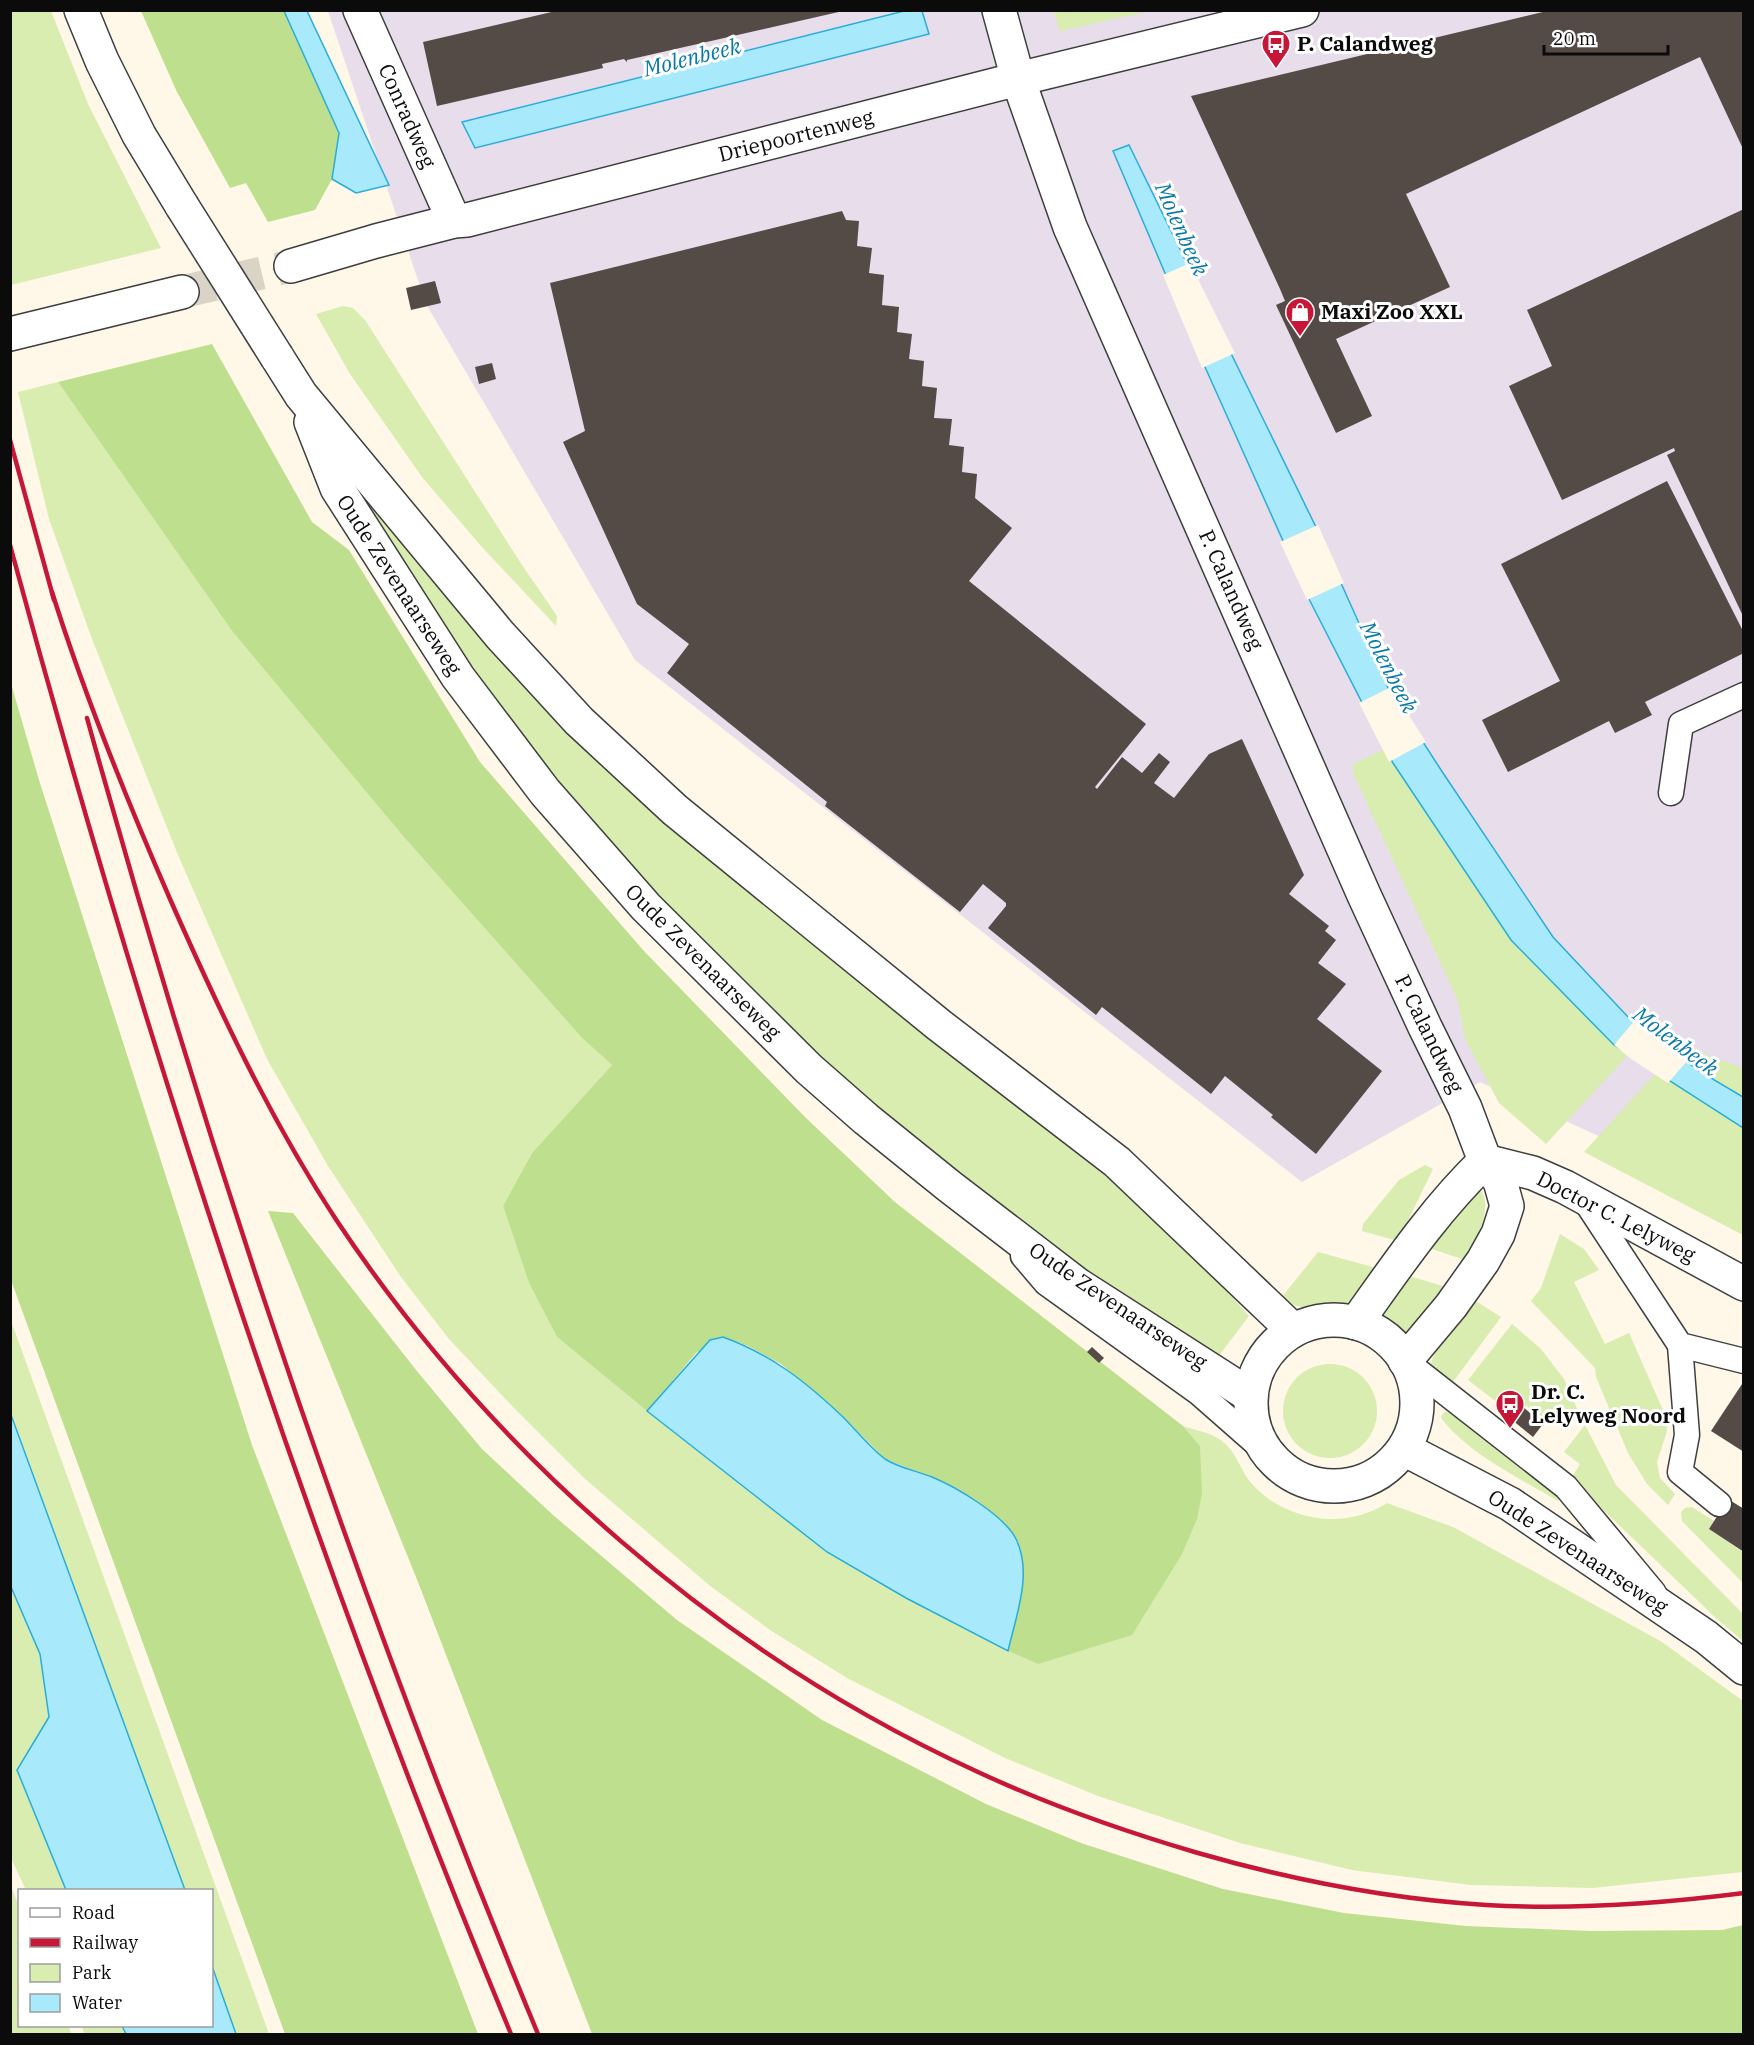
<svg xmlns="http://www.w3.org/2000/svg" width="1754" height="2045" font-family="'IBM Plex Serif',serif">
<rect width="100%" height="100%" fill="#fff7e8"/>
<polygon fill="#e8ddeb" points="328,11 1743,11 1743,1202 1480,1082 1302,1182 635,660 426,304"/>
<g fill="#d8edaf">
<polygon points="1053,10 1151,10 1151,11 1060,31"/>
<polygon points="10,11 51,11 88,104 161,248 11,285"/>
<polygon points="343,306 353,308 365,320 522,565 557,616 556,626 481,546 422,477 350,374 316,314"/>
<path d="M 58,382 L 232,631 L 403,836 L 582,1038 L 612,1065 L 532,1153 L 503,1206 L 529,1283 L 557,1337 L 647,1411 L 827,1552 L 906,1598 L 1008,1651 L 1038,1664 L 1200,1446 L 1183,1426 C 1195,1430 1212,1433 1222,1441 C 1237,1452 1240,1471 1253,1485 C 1287,1522 1346,1530 1387,1503 L 1453,1527 L 1662,1642 L 1743,1701 L 1743,1872 L 1592,1888 L 1471,1885 L 1352,1870 L 1240,1843 L 1098,1796 L 1005,1758 L 847,1678 L 770,1630 L 709,1585 L 584,1478 L 513,1407 L 449,1339 L 401,1277 L 328,1166 L 267,1059 L 178,855 L 92,639 L 49,519 L 18,392 Z"/>
<polygon points="353,482 487,636 1097,1162 1190,1249 1249,1316 1218,1357 1104,1285 942,1166 787,1033 674,921 558,786 480,685 349,487"/>
<polygon points="1385,749 1511,940 1614,1045 1629,1054 1546,1144 1499,1103 1465,1039 1458,1001 1353,773 1353,764"/>
<polygon points="1695,1051 1743,1068 1743,1097 1688,1063"/>
<polygon points="1657,1072 1743,1128 1743,1235 1584,1152"/>
<polygon points="1425,1165 1433,1169 1398,1241 1362,1231 1363,1224 1399,1180"/>
<path d="M 1479,1189 C 1496,1205 1474,1243 1465,1260 L 1429,1248 Z"/>
<polygon points="1560,1234 1584,1249 1599,1270 1574,1282 1605,1344 1629,1333 1666,1417 1667,1431 1657,1462 1660,1478 1675,1494 1668,1505 1647,1484 1628,1453 1596,1377 1595,1368 1531,1301 1541,1288"/>
<polygon points="1318,1252 1380,1269 1352,1304 1345,1307 1332,1310 1314,1311 1294,1305 1282,1297"/>
<polygon points="1406,1275 1446,1287 1406,1341 1394,1329 1375,1317"/>
<polygon points="1474,1300 1501,1317 1450,1386 1429,1369 1436,1350"/>
<polygon points="10,1318 269,2034 236,2034 212,1966 212,1890 185,1890 11,1412"/>
<polygon points="1512,1324 1541,1349 1564,1379 1579,1413 1567,1428 1556,1421 1552,1426 1521,1402 1511,1413 1468,1380"/>
<circle cx="1330" cy="1411" r="47"/>
<path d="M 1449,1411 L 1560,1498 L 1558,1501 C 1518,1477 1470,1455 1441,1418 L 1443,1413 Z"/>
<polygon points="1585,1425 1616,1485 1743,1614 1743,1641 1718,1620 1571,1479 1580,1464 1564,1452"/>
<polygon points="1692,1507 1714,1521 1709,1529 1743,1552 1743,1583 1682,1521 1681,1512 1685,1508"/>
<polygon points="10,1587 40,1654 49,1717 17,1770 66,1890 26,1890 11,1858"/>
<polygon points="11,1887 19,1906 20,2026 69,2026 71,2034 11,2034"/>
<polygon points="82,2026 122,2026 126,2034 84,2034"/>
</g>
<g fill="#bedf8d">
<polygon points="141,11 284,11 340,134 332,179 315,210 268,222 246,183 230,188 177,92"/>
<polygon points="212,344 312,522 349,550 480,762 643,950 805,1117 896,1203 1183,1426 1200,1446 1202,1493 1197,1519 1182,1554 1132,1635 1038,1664 1008,1651 1021,1598 999,1521 980,1503 959,1490 931,1477 885,1459 842,1416 781,1364 748,1346 723,1337 696,1353 647,1411 557,1337 529,1283 503,1206 532,1153 612,1065 582,1038 403,836 232,631 58,382"/>
<polygon points="10,680 39,780 252,1445 478,2034 285,2034 11,1280"/>
<polygon points="268,1211 293,1213 416,1370 482,1449 553,1515 677,1620 822,1720 986,1804 1081,1843 1223,1889 1344,1913 1466,1926 1591,1931 1722,1930 1743,1925 1743,2034 592,2034 418,1582"/>
</g>
<g fill="#a8e9fc" stroke="#28adda" stroke-width="1.5">
<polygon points="284,11 307,11 389,185 356,193 332,179 339,133"/>
<polygon points="904,11 922,11 929,34 475,148 462,122"/>
<polygon points="1129,145 1315,525 1388,688 1443,773 1553,937 1628,1017 1699,1071 1743,1097 1743,1128 1614,1045 1511,940 1393,763 1310,601 1205,367 1113,151"/>
<path d="M 723,1337 C 772,1355 805,1381 843,1417 C 856,1430 870,1448 885,1459 C 899,1468 917,1471 932,1477 C 956,1487 1004,1515 1016,1539 C 1033,1573 1016,1616 1008,1651 L 906,1598 L 827,1552 L 647,1411 L 710,1340 Z"/>
<polygon points="10,1412 185,1890 66,1890 17,1770 49,1717 40,1654 11,1587"/>
<polygon points="212,1966 236,2034 126,2034 122,2026 212,2026"/>
</g>
<g fill="#fff7e8">
<polygon points="1190,263 1235,353 1202,368 1163,275"/>
<polygon points="1318,525 1344,583 1307,600 1280,542"/>
<polygon points="1391,687 1426,742 1389,762 1359,703"/>
<polygon points="1636,1019 1688,1060 1668,1083 1631,1059 1614,1045"/>
</g>
<g fill="#544a46">
<polygon points="560,10 843,10 843,11 627,60 627,62 624,59 602,64 603,68 437,106 423,42"/>
<polygon points="1551,10 1744,10 1744,151 1700,57 1406,194 1450,287 1336,339 1372,416 1336,433 1276,305 1285,301 1280,289 1191,96"/>
<polygon points="1744,209 1744,614 1742,614 1667,455 1675,451 1674,448 1562,500 1509,386 1552,366 1527,310"/>
<polygon points="842,211 846,220 859,221 857,246 872,248 869,273 884,275 882,305 899,307 897,332 912,334 909,359 924,361 922,386 937,388 934,418 952,419 949,445 964,447 962,472 977,474 975,498 1012,528 969,581 1146,724 1095,787 1097,789 1122,757 1142,773 1159,753 1170,762 1154,783 1174,798 1209,754 1242,739 1304,875 1289,894 1329,926 1325,931 1336,940 1318,963 1346,984 1317,1019 1382,1071 1316,1154 1271,1117 1273,1115 1225,1076 1211,1094 1102,1007 1096,1015 988,928 1006,906 1006,903 983,884 960,912 825,806 827,802 667,673 689,644 637,604 563,442 585,431 550,283"/>
<polygon points="435,281 441,303 411,310 406,288"/>
<polygon points="492,363 496,379 479,384 475,367"/>
<polygon points="1667,481 1744,633 1744,653 1645,702 1652,715 1615,733 1609,721 1508,772 1482,720 1560,681 1501,564"/>
<polygon points="1092,1347 1104,1358 1099,1363 1087,1352"/>
<polygon points="1744,1381 1744,1452 1711,1431"/>
<polygon points="1523,1407 1543,1424 1533,1437 1512,1420"/>
<polygon points="1728,1499 1744,1509 1744,1552 1709,1529"/>
</g>
<g fill="none" stroke-linecap="round" stroke-linejoin="round">
<polyline stroke="#dad4c7" stroke-width="33" stroke-dasharray="33 16" stroke-linecap="butt" points="182,292 291,266"/>
<g stroke="#3e3e3e" stroke-width="27">
<g id="service">
<polyline points="1671,793 1681,724 1744,695"/>
<polyline points="1584,1199 1680,1345 1744,1361"/>
<polyline points="1023,1256 1046,1283 1199,1393 1265,1451"/>
<polyline points="1680,1345 1687,1435 1680,1472 1719,1504"/>
<polyline points="1405,1361 1566,1487 1654,1593"/>
</g>
</g>
<g stroke="#3e3e3e" stroke-width="36">
<g id="minor">
<polyline points="360,10 454,221"/>
<polyline points="999,10 1018,79 1070,227 1364,895 1425,1027 1465,1108 1485,1161 1500,1181 1507,1206 1498,1234 1483,1261 1451,1306 1405,1361"/>
<polyline points="1485,1161 1533,1173 1565,1187 1744,1284"/>
<path d="M 1356,1323 C 1396,1267 1435,1209 1485,1161"/>
</g>
</g>
<g stroke="#3e3e3e" stroke-width="36">
<g id="tertiary">
<polyline points="81,10 102,61 139,135 182,206"/>
<polyline points="291,266 376,241 454,221 467,220 1018,79 1302,10"/>
<polyline points="10,334 182,292"/>
<polyline points="277,357 301,395 500,635 579,721 675,810 939,1025 1117,1162 1293,1330"/>
<polyline points="311,422 337,488 458,677 545,792 646,907 809,1069 866,1119 949,1186 1078,1285 1251,1396"/>
<circle cx="1334" cy="1403" r="83"/>
<polyline points="1404,1449 1510,1504 1706,1637 1744,1668"/>
</g>
</g>
<use href="#service" stroke="#fff" stroke-width="24"/>
<use href="#minor" stroke="#fff" stroke-width="33"/>
<use href="#tertiary" stroke="#fff" stroke-width="33"/>
<g stroke="#c61739" stroke-width="4.5">
<polyline points="10,440 54,600"/>
<path d="M 10,545 C 147,1052 310,1550 511,2034"/>
<path d="M 52,592 C 85,697 126,798 170,899 C 219,1010 270,1119 337,1221 C 492,1454 723,1656 978,1772 C 1049,1805 1123,1831 1198,1853 C 1292,1880 1389,1899 1486,1905 C 1573,1910 1658,1904 1744,1893"/>
<path d="M 87,718 C 211,1166 360,1605 538,2034"/>
</g>
<g stroke="#3e3e3e" stroke-width="36" stroke-linecap="butt">
<polyline id="tertiary-bridge" points="182,206 277,357"/>
</g>
<use href="#tertiary-bridge" stroke="#fff" stroke-width="33"/>
</g>
<defs>
<g id="bus-pin" transform="scale(1.5)"><path d="M0 17L-7.5 6A9.5 9.5 0 1 1 7.5 6Z" fill="#c61739" stroke="#fff"/><path d="M-5-6H5V4H4V6H2V4H-2V6H-4V4H-5ZM-3.5-4V0h7V-4ZM-3.5 1.2v1.5H-2V1.2ZM2 1.2v1.5H3.5V1.2Z" fill="#fff"/></g>
<g id="shop-pin" transform="scale(1.5)"><path d="M0 17L-7.5 6A9.5 9.5 0 1 1 7.5 6Z" fill="#c61739" stroke="#fff"/><path d="M-5-2.5h2.3a2.7 3.5 0 0 1 5.4 0H5L5.5 6h-11ZM-1.5-2.5h3a1.5 2.3 0 0 0-3 0Z" fill="#fff"/></g>
</defs>
<g fill-rule="evenodd">
<use href="#bus-pin" x="1276" y="44"/>
<use href="#shop-pin" x="1300" y="312"/>
<use href="#bus-pin" x="1510" y="1404"/>
</g>
<g text-anchor="middle" stroke-width="6" stroke-linejoin="round" paint-order="stroke">
<g font-size="21" font-weight="bold" fill="#0b0b0b" stroke="#fff" text-anchor="start">
<text x="1297" y="51">P. Calandweg</text>
<text x="1321" y="319">Maxi Zoo XXL</text>
<text x="1531" y="1399">Dr. C.<tspan x="1531" dy="24">Lelyweg Noord</tspan></text>
</g>
<g font-size="21" fill="#0b0b0b" stroke="#fff">
<text transform="translate(407 116) rotate(66)" y="7">Conradweg</text>
<text transform="translate(796 136) rotate(-14)" y="7">Driepoortenweg</text>
<text transform="translate(399 585) rotate(57)" y="7">Oude Zevenaarseweg</text>
<text transform="translate(1231 590) rotate(66)" y="7">P. Calandweg</text>
<text transform="translate(703 962) rotate(45)" y="7">Oude Zevenaarseweg</text>
<text transform="translate(1429 1034) rotate(64)" y="7">P. Calandweg</text>
<text transform="translate(1616 1217) rotate(27)" y="7">Doctor C. Lelyweg</text>
<text transform="translate(1118 1306) rotate(34)" y="7">Oude Zevenaarseweg</text>
<text transform="translate(1578 1552) rotate(33)" y="7">Oude Zevenaarseweg</text>
</g>
<g font-size="22" font-style="italic" fill="#0a79a6" stroke="#fff">
<text transform="translate(692 57) rotate(-14)" y="8">Molenbeek</text>
<text transform="translate(1182 229) rotate(66)" y="8">Molenbeek</text>
<text transform="translate(1389 667) rotate(63)" y="8">Molenbeek</text>
<text transform="translate(1676 1041) rotate(37)" y="8">Molenbeek</text>
</g>
</g>
<rect width="1754" height="2045" fill="none" stroke="#0b0b0b" stroke-width="24"/>
<rect x="18" y="1889" width="195" height="138" fill="#ffffff" stroke="#9d9d9d" stroke-width="1.5"/>
<rect x="30" y="1908" width="30" height="9" fill="#ffffff" stroke="#9d9d9d" stroke-width="1.5"/>
<text x="72" y="1919" font-size="18" fill="#0b0b0b">Road</text>
<rect x="30" y="1938" width="30" height="9" fill="#c61739" stroke="#9d9d9d" stroke-width="1.5"/>
<text x="72" y="1949" font-size="18" fill="#0b0b0b">Railway</text>
<rect x="30" y="1964" width="30" height="18" fill="#d8edaf" stroke="#9d9d9d" stroke-width="1.5"/>
<text x="72" y="1979" font-size="18" fill="#0b0b0b">Park</text>
<rect x="30" y="1994" width="30" height="18" fill="#a8e9fc" stroke="#9d9d9d" stroke-width="1.5"/>
<text x="72" y="2009" font-size="18" fill="#0b0b0b">Water</text>
<path d="M1544 45v9h124v-9" fill="none" stroke="#0b0b0b" stroke-width="3"/>
<text x="1553" y="45" font-size="18" fill="#0b0b0b" stroke="#ffffff" stroke-width="4.5" paint-order="stroke">20 m</text>
</svg>
